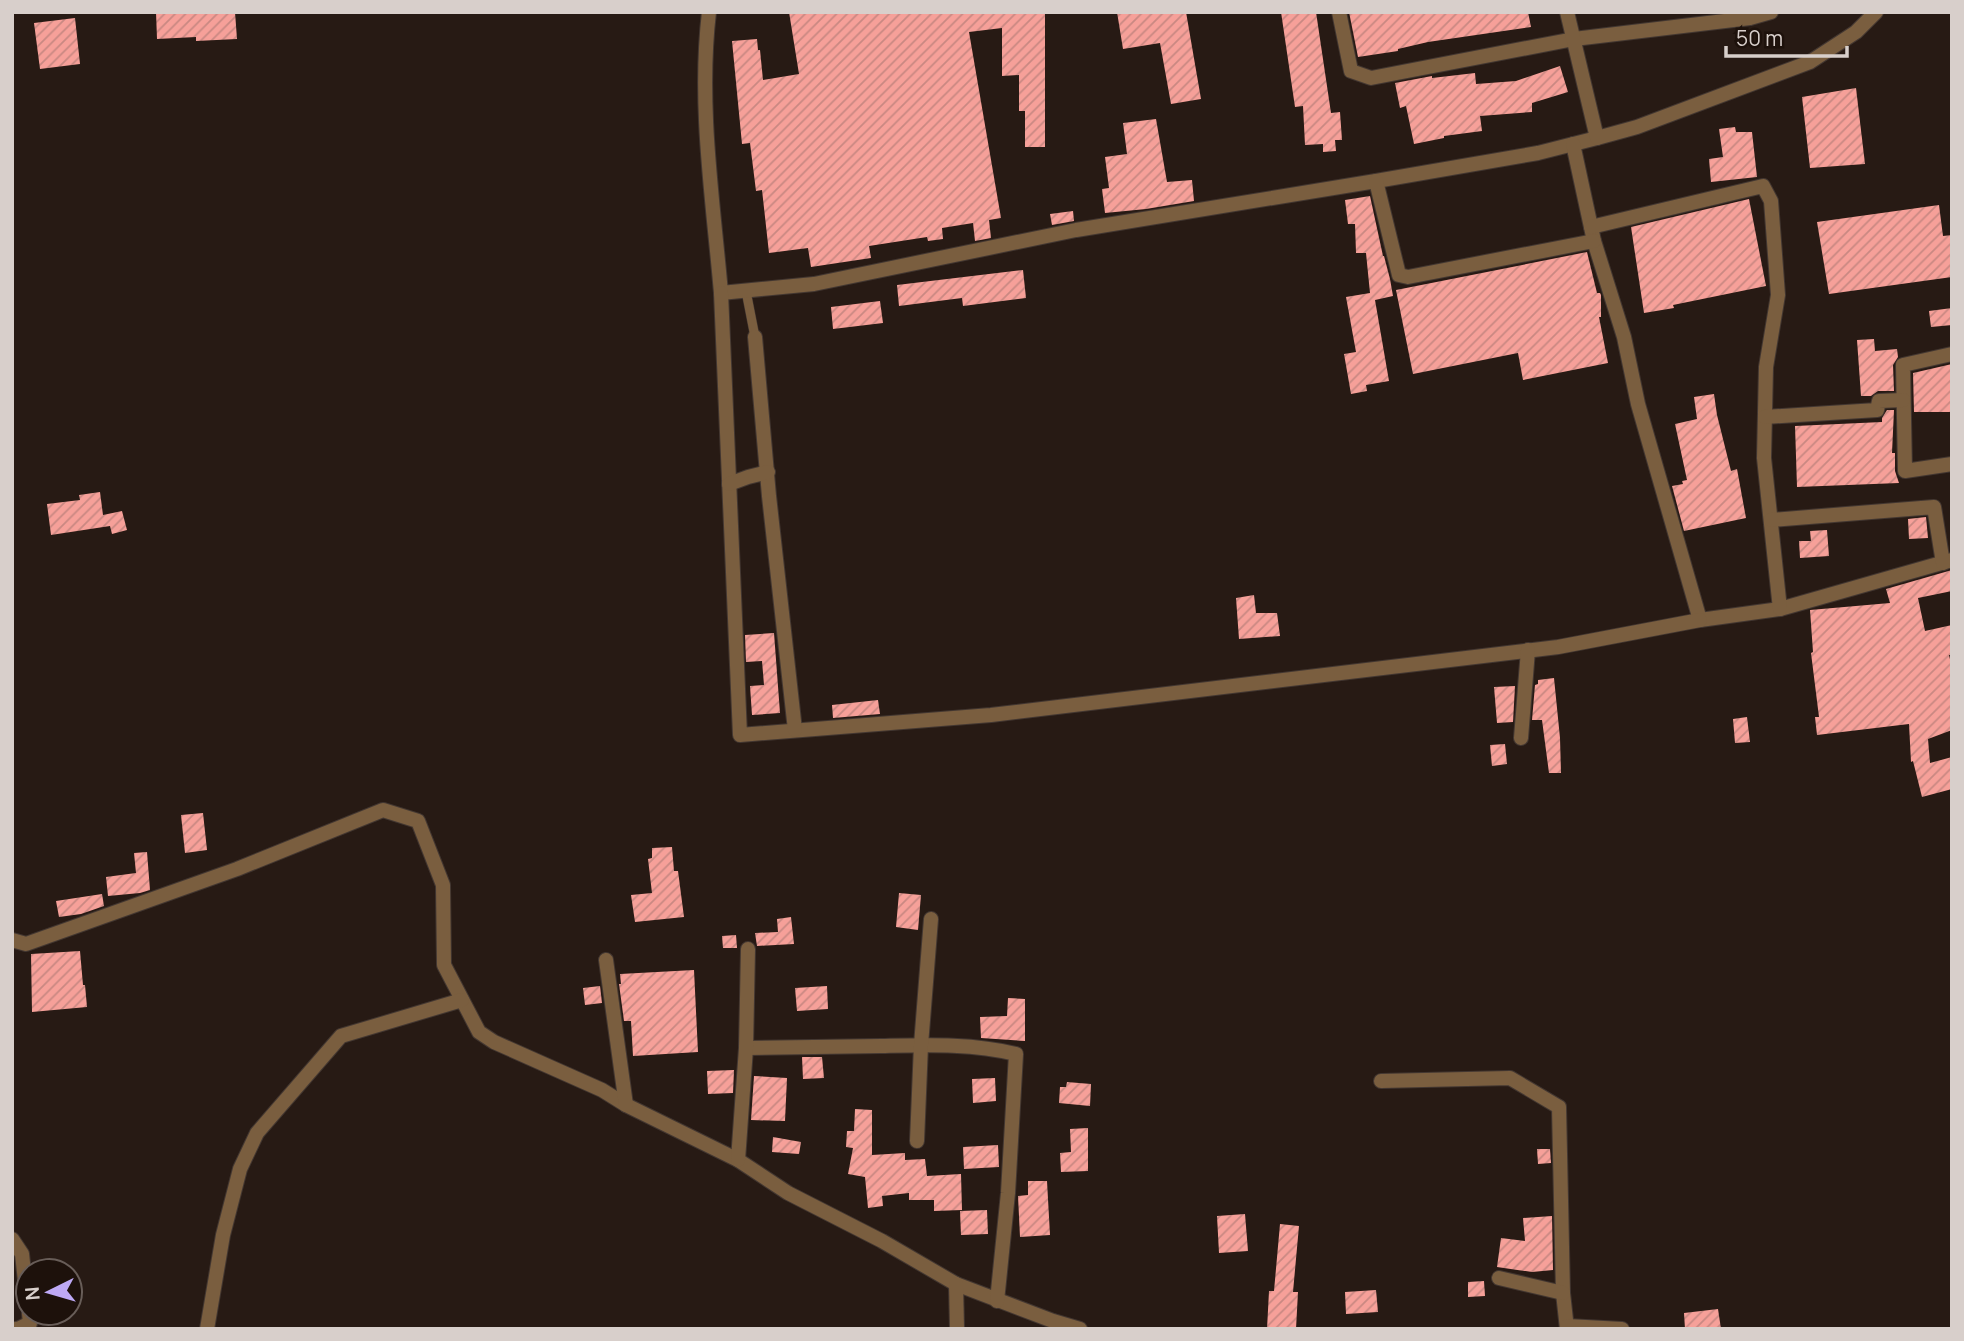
<svg xmlns="http://www.w3.org/2000/svg" width="1964" height="1341" font-family="Manrope,sans-serif">
<defs>
<pattern id="building-hatch" width="6" height="6" patternUnits="userSpaceOnUse" patternTransform="scale(1.75)"><rect width="6" height="6" fill="#f6a099"/><path d="M-1 1l2-2M0 6l6-6M5 7l2-2" fill="none" stroke="#c98882"/></pattern>
</defs>
<rect width="100%" height="100%" fill="#271a14"/>
<g fill="url(#building-hatch)">
<polygon points="156,12 235,12 237,39 196,41 196,37 157,39"/>
<polygon points="789,12 1045,12 1045,147 1025,147 1025,111 1019,111 1019,75 1002,76 1002,28 969,32 1001,218 989,220 991,238 975,241 973,223 942,228 943,239 928,241 927,237 869,246 871,258 811,267 808,248 769,253 762,190 756,191 750,143 742,144 732,41 757,39 758,50 760,50 763,80 799,74"/>
<polygon points="1117,12 1186,12 1201,99 1171,104 1160,43 1123,49"/>
<polygon points="1281,12 1316,12 1331,113 1340,112 1342,140 1335,140 1336,151 1323,152 1323,144 1305,145 1303,106 1295,107"/>
<polygon points="1349,12 1528,12 1531,27 1428,42 1398,49 1398,51 1358,57"/>
<polygon points="75,18 80,64 40,69 34,23"/>
<polygon points="1560,66 1568,92 1532,103 1532,112 1480,116 1482,131 1444,136 1444,138 1414,144 1406,106 1400,108 1395,83 1432,76 1432,78 1475,73 1476,84 1516,81"/>
<polygon points="1856,88 1865,164 1810,168 1802,97"/>
<polygon points="1156,119 1167,182 1192,180 1194,201 1146,209 1105,213 1102,189 1109,188 1105,157 1127,154 1123,123"/>
<polygon points="1735,127 1736,132 1752,132 1757,177 1711,182 1709,159 1723,157 1719,129"/>
<polygon points="1370,196 1383,256 1384,256 1390,279 1393,296 1375,300 1389,381 1366,385 1367,391 1351,394 1344,354 1356,352 1346,297 1370,293 1366,253 1356,253 1355,224 1348,224 1345,200"/>
<polygon points="1749,199 1766,286 1673,305 1674,308 1644,313 1631,227"/>
<polygon points="1939,205 1943,236 1952,235 1952,277 1829,294 1817,222"/>
<polygon points="1073,211 1074,221 1052,225 1050,214"/>
<polygon points="1587,252 1597,293 1600,293 1601,295 1601,317 1599,317 1608,363 1523,380 1518,353 1413,374 1396,290"/>
<polygon points="1023,270 1026,298 963,306 962,298 899,306 897,285"/>
<polygon points="880,301 883,323 833,329 831,307"/>
<polygon points="1952,308 1952,325 1931,327 1929,311"/>
<polygon points="1874,339 1875,351 1897,349 1898,357 1893,365 1894,391 1878,391 1871,396 1861,396 1857,340"/>
<polygon points="1952,364 1952,412 1914,412 1913,373"/>
<polygon points="1714,394 1717,415 1731,471 1737,469 1746,518 1684,531 1672,486 1683,484 1682,481 1687,480 1675,424 1697,419 1694,397"/>
<polygon points="1887,410 1894,410 1892,453 1895,453 1895,471 1899,483 1797,487 1795,426 1882,422 1882,418"/>
<polygon points="100,492 103,515 122,511 127,530 112,534 110,526 51,535 47,504 80,500 79,495"/>
<polygon points="1926,517 1928,538 1909,539 1908,519"/>
<polygon points="1827,530 1829,556 1800,558 1799,541 1811,541 1810,531"/>
<polygon points="1952,570 1952,591 1918,598 1925,631 1952,625 1952,655 1949,655 1952,668 1952,730 1928,739 1930,763 1952,757 1952,789 1922,797 1913,761 1911,762 1909,724 1817,735 1815,717 1819,717 1811,653 1813,652 1810,610 1890,603 1886,589"/>
<polygon points="1254,595 1256,613 1277,613 1280,636 1239,639 1236,598"/>
<polygon points="774,633 780,713 752,715 750,686 764,685 762,661 746,662 745,635"/>
<polygon points="1554,678 1560,738 1561,773 1549,773 1542,720 1532,720 1535,685 1538,684 1538,680"/>
<polygon points="1515,686 1513,722 1497,723 1494,687"/>
<polygon points="878,700 880,714 833,718 832,705"/>
<polygon points="1747,717 1750,742 1735,743 1733,719"/>
<polygon points="1505,744 1507,764 1492,766 1490,745"/>
<polygon points="203,813 207,850 185,853 181,815"/>
<polygon points="672,847 674,871 678,871 684,917 635,922 631,895 652,893 648,859 652,858 652,848"/>
<polygon points="147,852 150,890 140,893 108,896 106,877 136,873 134,853"/>
<polygon points="899,893 921,895 918,930 896,927"/>
<polygon points="102,894 104,906 81,914 59,917 56,901"/>
<polygon points="791,917 794,944 757,946 755,933 778,932 777,919"/>
<polygon points="736,935 737,948 723,948 722,936"/>
<polygon points="80,951 83,985 85,985 87,1007 32,1012 31,954"/>
<polygon points="694,970 698,1052 633,1056 631,1021 624,1021 619,984 621,984 620,974"/>
<polygon points="600,986 602,1003 585,1005 583,988"/>
<polygon points="827,986 828,1009 797,1011 795,988"/>
<polygon points="1008,998 1025,999 1025,1041 981,1038 980,1017 1007,1016"/>
<polygon points="802,1057 822,1057 824,1078 803,1079"/>
<polygon points="734,1070 733,1093 708,1094 707,1071"/>
<polygon points="754,1076 787,1078 785,1121 751,1120"/>
<polygon points="995,1078 996,1101 973,1103 972,1079"/>
<polygon points="1067,1082 1091,1084 1090,1106 1059,1103 1060,1087 1066,1087"/>
<polygon points="855,1109 872,1110 872,1155 905,1153 905,1160 925,1159 927,1176 961,1174 962,1210 934,1211 934,1200 909,1200 909,1193 882,1196 883,1206 868,1208 865,1177 848,1174 853,1148 846,1147 847,1131 854,1131"/>
<polygon points="1088,1128 1088,1171 1061,1172 1060,1153 1071,1152 1070,1129"/>
<polygon points="773,1137 801,1142 799,1154 772,1152"/>
<polygon points="998,1145 999,1167 964,1169 963,1147"/>
<polygon points="1537,1149 1550,1149 1551,1163 1538,1164"/>
<polygon points="1028,1181 1047,1181 1050,1235 1020,1237 1018,1196 1028,1195"/>
<polygon points="987,1210 988,1234 961,1235 960,1211"/>
<polygon points="1245,1214 1248,1251 1219,1253 1217,1216"/>
<polygon points="1552,1216 1553,1270 1532,1272 1497,1267 1501,1238 1525,1241 1523,1218"/>
<polygon points="1280,1224 1299,1226 1293,1292 1298,1292 1296,1329 1267,1329 1269,1291 1274,1291"/>
<polygon points="1484,1281 1485,1296 1468,1297 1468,1282"/>
<polygon points="1376,1290 1378,1312 1346,1314 1345,1292"/>
<polygon points="1718,1309 1721,1329 1685,1329 1684,1313"/>
</g>
<g fill="none" stroke-linecap="round" stroke-linejoin="round">
<g stroke="#433731" stroke-width="10">
<polyline id="service" points="746,291 755,337"/>
</g>
<g stroke="#433731" stroke-width="16">
<g id="minor">
<path d="M 709,12 C 698,105 713,200 721,293 L 814,284 L 1076,230 L 1376,181 L 1538,153 L 1597,138"/>
<polyline points="1339,12 1351,71 1371,78 1574,39 1750,18 1771,12"/>
<polyline points="1567,12 1597,138 1637,127 1810,62 1856,32 1876,12"/>
<polyline points="1573,144 1594,241 1624,337 1638,404 1700,620 1780,609 1952,560"/>
<polyline points="1376,181 1399,275 1408,277 1594,241"/>
<polyline points="1591,227 1763,186 1771,201 1778,295 1766,367 1764,458 1780,609"/>
<polyline points="721,293 740,735 991,715 1558,647 1700,620"/>
<polyline points="755,337 769,496 795,730"/>
<polyline points="1952,354 1903,365 1905,471 1952,464"/>
<polyline points="1765,417 1877,410 1879,401 1903,400"/>
<polyline points="729,484 748,477 768,472"/>
<polyline points="1771,520 1934,507 1943,563"/>
<polyline points="1521,738 1528,650"/>
<polyline points="12,940 26,944 237,869 383,810 418,821 443,885 444,965 479,1032 494,1042 602,1090 626,1105 738,1160 788,1193 882,1241 956,1284 1053,1321 1080,1329"/>
<polyline points="606,960 626,1105"/>
<path d="M 746,1048 C 791,1047 836,1047 881,1046 C 925,1045 972,1043 1016,1054 L 1008,1193 L 997,1301"/>
<polyline points="1381,1081 1510,1078 1559,1107 1563,1293 1567,1329"/>
<polyline points="917,1141 921,1045 931,919"/>
<polyline points="738,1160 746,1048 748,949"/>
<polyline points="12,1239 22,1254 28,1308"/>
<polyline points="1499,1278 1563,1293"/>
<polyline points="956,1284 957,1329"/>
<polyline points="1567,1326 1622,1329"/>
<polyline points="15,1329 20,1328 30,1323 29,1313"/>
<polyline points="207,1329 223,1235 240,1169 257,1133 341,1036 462,1000"/>
</g>
</g>
<use href="#service" stroke="#7a5e3f" stroke-width="9"/>
<use href="#minor" stroke="#7a5e3f" stroke-width="14"/>
</g>
<rect width="1964" height="1341" fill="none" stroke="#d8cfcb" stroke-width="28"/>
<g transform="translate(49 1292) rotate(265)"><circle r="33" fill="#1d110b" stroke="#685d58" stroke-width="2"/>
<path d="M0-5L12 26L0 18L-12 26Z" fill="#bea9f5"/>
<text y="-10" font-size="19" font-weight="bold" text-anchor="middle" fill="#d8cfcb">N</text>
</g>
<path d="M1726 46v10h121v-10" fill="none" stroke="#d8cfcb" stroke-width="3.5"/>
<text x="1736" y="46" font-size="21" fill="#d8cfcb" stroke="#1d110b" stroke-width="5" paint-order="stroke">50 m</text>
</svg>
